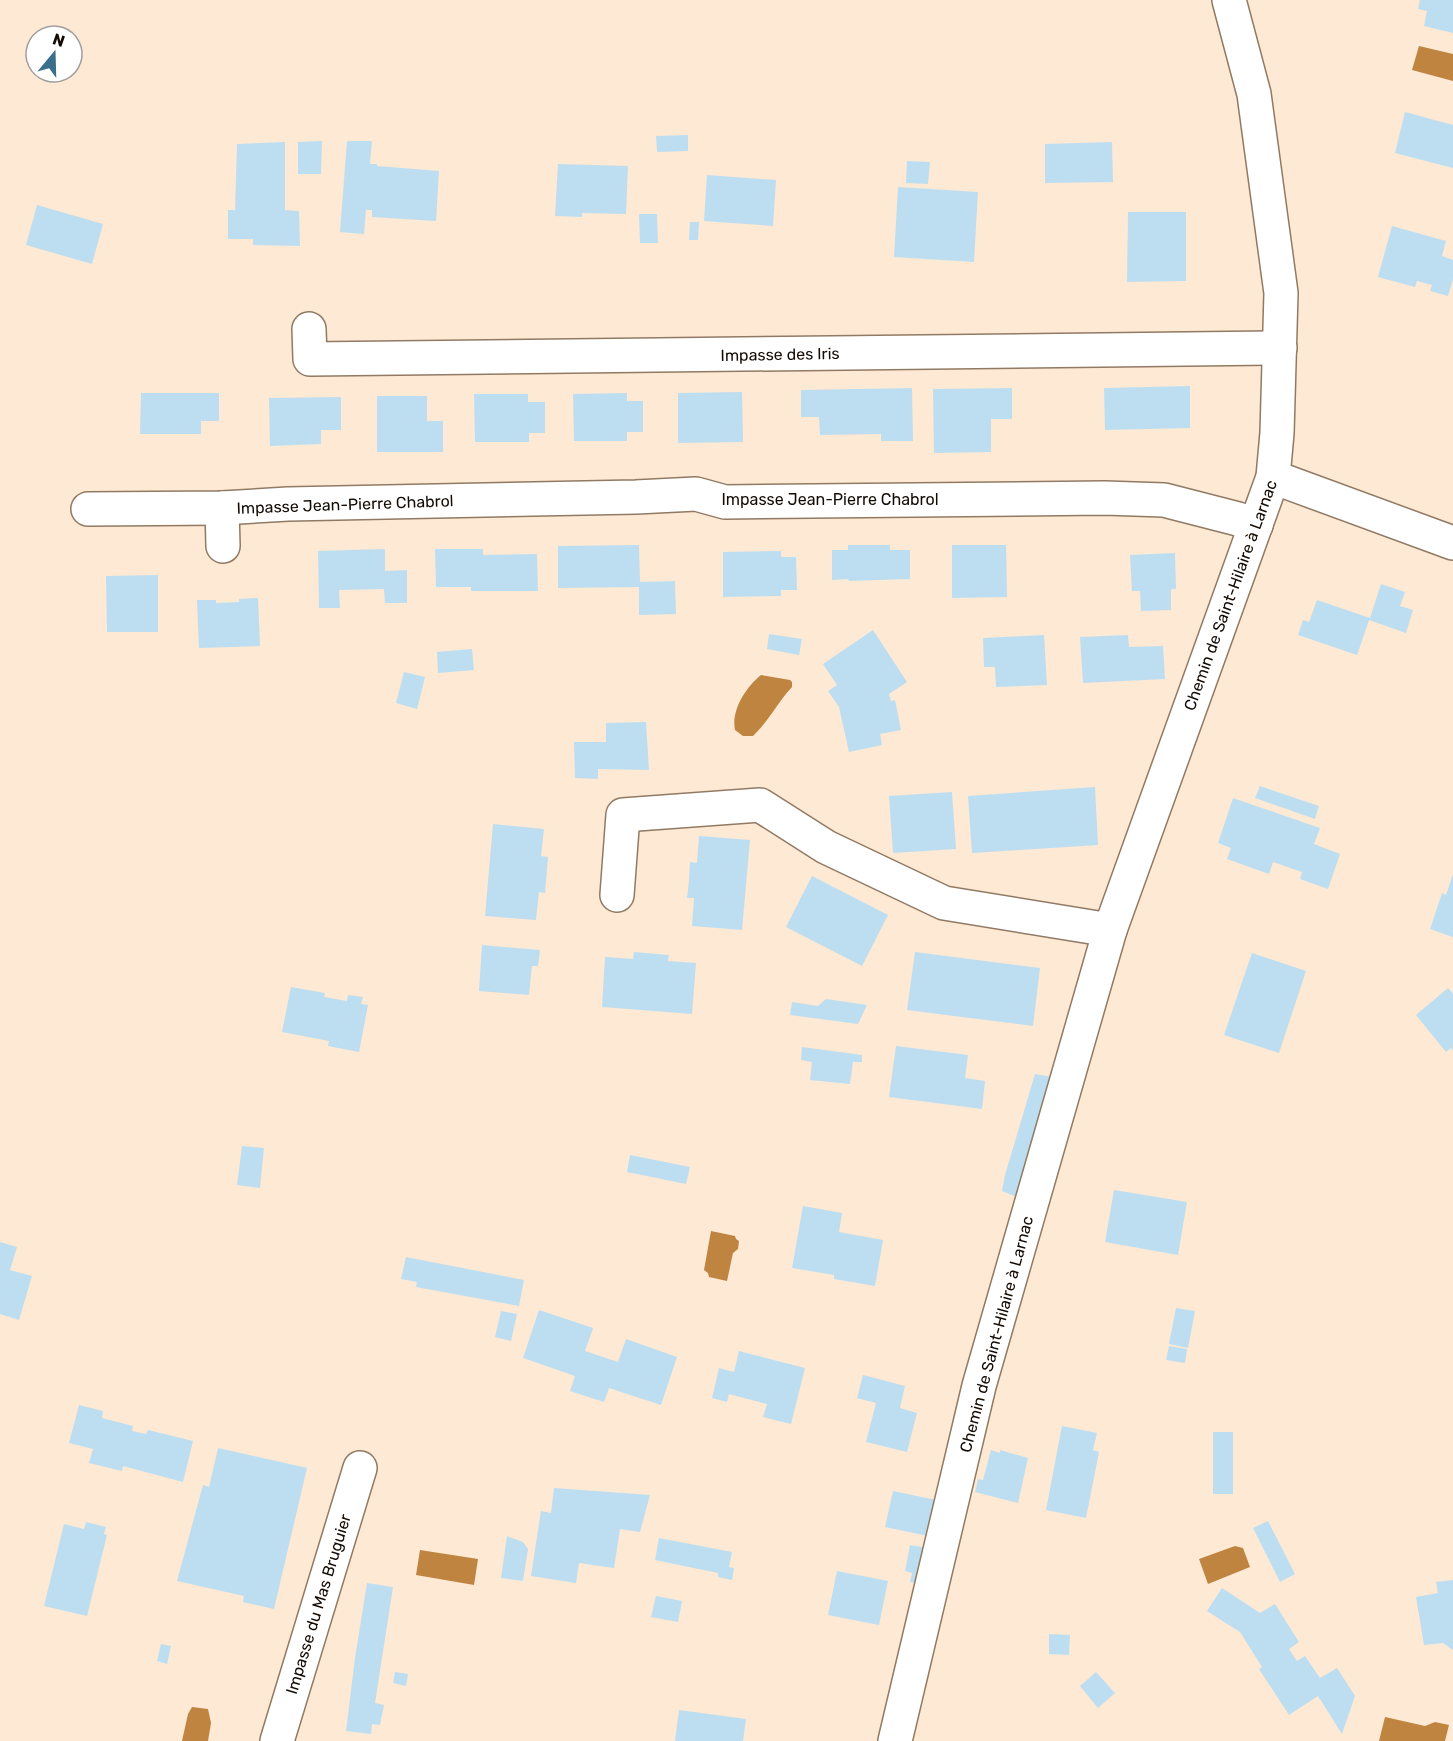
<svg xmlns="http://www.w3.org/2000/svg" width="1453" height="1741" font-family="Rubik,sans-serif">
<rect width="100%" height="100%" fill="#fde9d4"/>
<g fill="#be8440">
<polygon points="1419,46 1453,54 1453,81 1412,70"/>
<path d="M 761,675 L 790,680 L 792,682 L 792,687 C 778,702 768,722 753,736 L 743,736 L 735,730 C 731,710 746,687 761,675 Z"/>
<polygon points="711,1231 735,1236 736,1239 739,1241 738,1249 733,1253 727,1281 709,1277 708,1273 704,1270"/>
<polygon points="1235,1546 1243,1548 1250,1567 1208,1584 1199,1559"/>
<polygon points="420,1550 478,1559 474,1585 416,1575"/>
<polygon points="192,1707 208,1709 211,1723 208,1741 182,1741 188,1714"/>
<polygon points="1385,1717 1425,1726 1435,1722 1449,1725 1445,1741 1379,1741"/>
</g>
<g fill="#bddef1">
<polygon points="1420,0 1453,0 1453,33 1424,26 1427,11 1418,9"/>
<polygon points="1405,112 1453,125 1453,168 1395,153"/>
<polygon points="688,135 688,151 657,152 656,136"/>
<polygon points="322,141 321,174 298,174 298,142"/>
<polygon points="347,141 372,141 370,164 377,164 377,166 439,171 436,221 372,217 372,210 366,210 364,234 340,232"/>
<polygon points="285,142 285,210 299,211 300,246 253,245 253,239 228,239 228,210 235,210 237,144"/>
<polygon points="1112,142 1113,182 1045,183 1045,144"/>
<polygon points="907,161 930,162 928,184 906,183"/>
<polygon points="558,164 628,166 626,214 582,213 582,217 555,216"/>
<polygon points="707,175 776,180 773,226 704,221"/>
<polygon points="898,187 978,192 974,262 894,257"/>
<polygon points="37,205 103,224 92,264 26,245"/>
<polygon points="1128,212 1186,212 1186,281 1127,282"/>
<polygon points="639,214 657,214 658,243 640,243"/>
<polygon points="690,222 699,222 698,240 689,240"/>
<polygon points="1392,226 1446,241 1442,256 1453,260 1453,279 1448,296 1430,291 1432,285 1417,281 1415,287 1378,277"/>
<polygon points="1190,386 1190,428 1105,430 1104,388"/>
<polygon points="912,388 913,441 881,441 881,434 820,435 819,417 801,417 801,390"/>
<polygon points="1012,388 1012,419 991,419 991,452 934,453 933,389"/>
<polygon points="742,392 743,442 678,443 678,393"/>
<polygon points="141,393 219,393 219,421 201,421 201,434 140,434"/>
<polygon points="627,393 627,401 643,401 643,432 627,432 627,441 574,441 573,394"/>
<polygon points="474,394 528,394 528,402 545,402 545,433 529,433 529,442 475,442"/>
<polygon points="377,396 427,396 427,421 443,421 443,452 377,452"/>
<polygon points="341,397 341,430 321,430 321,444 270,446 269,398"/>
<polygon points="639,545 640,582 675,581 676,614 639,615 639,587 558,588 558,546"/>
<polygon points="848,545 890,545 890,550 910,550 910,579 849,581 848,579 832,580 832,550 848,550"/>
<polygon points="952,545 1006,545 1007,597 952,598"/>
<polygon points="385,549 385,571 407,570 407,603 385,603 384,589 339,590 340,608 319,608 318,551"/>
<polygon points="435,549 483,549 483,555 537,554 538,591 471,591 471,587 436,587"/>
<polygon points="781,551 781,557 796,557 797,590 781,590 781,596 723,597 723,552"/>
<polygon points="1175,553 1176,589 1171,589 1171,610 1141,611 1140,591 1132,591 1130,555"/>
<polygon points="158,575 158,632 107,632 106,576"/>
<polygon points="1381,584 1405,592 1400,606 1413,610 1406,633 1369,620 1357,655 1298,635 1303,620 1309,622 1317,600 1370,618"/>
<polygon points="258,598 260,646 199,648 197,600 216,600 216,603 239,602 239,599"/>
<polygon points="873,630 907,682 889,694 891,701 895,700 901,730 880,734 882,745 849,752 839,707 828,691 837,685 823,664"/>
<polygon points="769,634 802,639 799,655 767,649"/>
<polygon points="1044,635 1047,685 996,687 995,667 984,667 983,638"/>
<polygon points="1128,635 1129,647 1163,646 1165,679 1083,683 1080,637"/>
<polygon points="472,649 474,670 438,673 437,652"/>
<polygon points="404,672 425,677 417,709 396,703"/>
<polygon points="646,722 649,770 598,769 598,779 575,778 574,742 606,742 606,723"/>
<polygon points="1260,786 1319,806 1315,819 1255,798"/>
<polygon points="1095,787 1098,845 972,853 968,796"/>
<polygon points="952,792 956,849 893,853 889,796"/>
<polygon points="1233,798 1320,828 1314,844 1340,854 1328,889 1300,879 1302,872 1273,862 1269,874 1227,859 1231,848 1218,843"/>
<polygon points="493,824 544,829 541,856 548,857 545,893 539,892 536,920 485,916"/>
<polygon points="699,836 750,840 742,930 692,926 694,898 687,898 689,881 690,862 697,863"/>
<polygon points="1453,874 1453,937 1430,929 1442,893 1446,895"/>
<polygon points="812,876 888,915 862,966 786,927"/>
<polygon points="482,945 540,950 538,966 532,966 529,995 479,991"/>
<polygon points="634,952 669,955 668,961 696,963 692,1014 602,1007 605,957 633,959"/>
<polygon points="915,952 1040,968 1033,1026 907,1010"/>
<polygon points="1252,953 1306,971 1279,1053 1224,1035"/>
<polygon points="291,987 325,993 324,997 347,1001 348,995 363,997 361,1004 368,1005 359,1052 328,1046 329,1041 282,1032"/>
<polygon points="1448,988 1453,994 1453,1051 1451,1048 1446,1052 1416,1015"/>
<polygon points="826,999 867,1005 858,1024 790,1015 792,1002 818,1006"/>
<polygon points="896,1046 968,1055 965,1078 985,1081 982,1109 889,1097"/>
<polygon points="802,1047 862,1055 862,1062 853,1062 850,1084 810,1080 812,1062 801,1060"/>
<polygon points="1035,1074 1052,1077 1021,1180 1017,1197 1002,1191 1005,1175"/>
<polygon points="242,1146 264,1148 260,1188 237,1185"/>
<polygon points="630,1155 690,1167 686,1184 627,1172"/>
<polygon points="1114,1190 1187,1202 1178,1255 1105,1242"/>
<polygon points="803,1206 842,1213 839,1232 883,1240 875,1286 834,1279 834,1275 792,1268"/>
<polygon points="0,1242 17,1247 10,1270 32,1276 19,1320 0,1314"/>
<polygon points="406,1257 524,1280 519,1306 416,1287 417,1282 401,1279"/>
<polygon points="1176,1308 1195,1311 1188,1348 1169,1344"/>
<polygon points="539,1310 593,1328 585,1351 618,1362 626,1339 677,1357 661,1405 609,1388 604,1402 570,1391 575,1376 523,1358"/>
<polygon points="501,1311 517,1314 511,1341 495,1337"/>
<polygon points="1169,1346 1187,1349 1185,1363 1166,1360"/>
<polygon points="739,1351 805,1368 791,1424 763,1417 767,1404 729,1394 727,1402 712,1398 719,1368 734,1372"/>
<polygon points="863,1375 905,1386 900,1408 917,1413 907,1452 866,1442 876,1403 857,1398"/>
<polygon points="79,1405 103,1411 102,1418 133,1426 132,1431 146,1434 148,1430 193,1441 183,1482 123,1466 122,1471 89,1463 93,1449 69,1443"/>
<polygon points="1062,1426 1097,1433 1093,1450 1099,1452 1086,1518 1046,1510"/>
<rect x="1213" y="1432" width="20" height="62"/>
<polygon points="218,1448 307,1468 274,1609 243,1602 244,1596 177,1581 203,1485 209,1487"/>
<polygon points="991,1450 1000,1453 1000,1450 1028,1458 1018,1503 975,1492 978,1479 983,1480"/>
<polygon points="554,1488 650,1495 640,1532 620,1529 614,1568 579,1563 576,1583 531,1576 541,1511 551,1513"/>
<polygon points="893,1491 941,1501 933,1537 885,1527"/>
<polygon points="1268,1521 1295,1574 1280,1582 1253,1528"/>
<polygon points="86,1522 106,1527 104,1534 107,1535 87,1616 44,1606 64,1524 84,1529"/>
<polygon points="507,1536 523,1542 528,1549 523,1581 501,1578"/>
<polygon points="659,1538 732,1552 729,1567 734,1568 732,1580 718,1577 718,1573 655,1560"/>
<polygon points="910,1545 928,1548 919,1584 910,1582 912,1573 905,1571"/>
<polygon points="837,1571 888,1581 879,1625 828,1615"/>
<polygon points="1453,1580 1453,1650 1443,1643 1424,1645 1416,1597 1438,1593 1436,1582"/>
<polygon points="367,1583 393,1587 375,1703 384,1705 380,1725 372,1724 371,1734 346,1731 355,1658"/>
<polygon points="1222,1588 1260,1613 1275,1604 1299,1642 1289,1649 1297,1661 1305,1656 1320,1678 1337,1668 1355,1696 1342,1734 1318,1696 1289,1715 1259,1669 1262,1667 1240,1632 1207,1611"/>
<polygon points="656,1596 682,1601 678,1622 651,1617"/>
<polygon points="1049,1634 1070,1635 1069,1655 1049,1654"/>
<polygon points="161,1644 171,1646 167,1664 157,1661"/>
<polygon points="395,1672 408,1674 406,1686 393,1683"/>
<polygon points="1096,1672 1115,1693 1098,1708 1080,1686"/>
<polygon points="679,1710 746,1719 743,1741 675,1741"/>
</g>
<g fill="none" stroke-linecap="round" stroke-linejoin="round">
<g stroke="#917a63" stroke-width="36">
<g id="minor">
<polyline points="309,329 310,359 1280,348"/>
<polyline points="1273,477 1453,543"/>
<polyline points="222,508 223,546"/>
<polyline points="88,509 222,508 288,504 636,497 696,494 725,502 1105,498 1164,500 1238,519 1256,525"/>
<polyline points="617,895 623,815 760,805 826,847 944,903 1110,930"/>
<polyline points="277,1741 360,1468"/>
<polyline points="895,1741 979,1386 1110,930 1273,477 1277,433 1281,293 1254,94 1229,0"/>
</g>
</g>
<use href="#minor" stroke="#fff" stroke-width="33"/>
</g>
<g text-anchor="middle" stroke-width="4.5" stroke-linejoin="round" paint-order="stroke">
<g font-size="16" fill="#130b04" stroke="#fff">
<text transform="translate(780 354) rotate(-1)" y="6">Impasse des Iris</text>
<text x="830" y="505">Impasse Jean-Pierre Chabrol</text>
<text transform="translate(345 504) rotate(-2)" y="6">Impasse Jean-Pierre Chabrol</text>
<text transform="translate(1230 595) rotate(-70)" y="6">Chemin de Saint-Hilaire à Larnac</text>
<text transform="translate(996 1334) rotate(-75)" y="6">Chemin de Saint-Hilaire à Larnac</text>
<text transform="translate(318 1604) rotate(-73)" y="6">Impasse du Mas Bruguier</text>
</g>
</g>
<g transform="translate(54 54) rotate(19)"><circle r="28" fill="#ffffff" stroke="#a19d9b" stroke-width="1.5"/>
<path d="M0-4.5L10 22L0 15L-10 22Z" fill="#396f8a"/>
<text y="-9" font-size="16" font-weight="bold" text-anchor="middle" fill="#130b04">N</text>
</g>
</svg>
